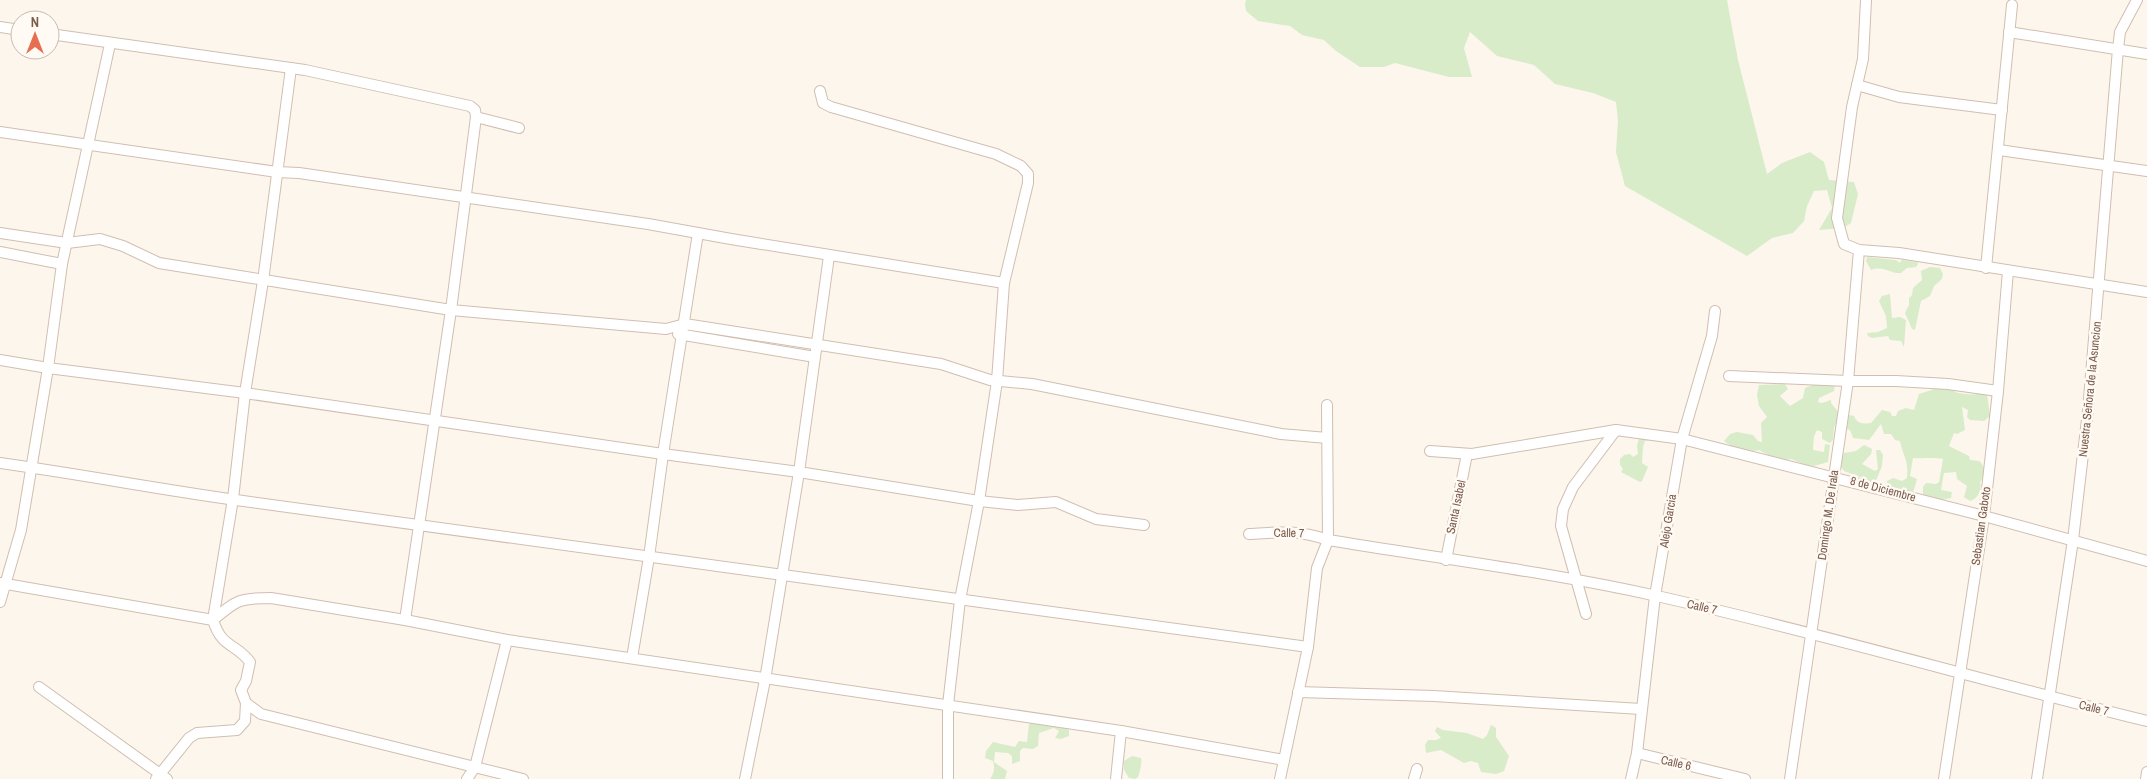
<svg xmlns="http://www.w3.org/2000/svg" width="2147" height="779" font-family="'Archivo Narrow',sans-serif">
<rect width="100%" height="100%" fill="#fdf6ec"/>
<g fill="#d8ecc9">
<polygon points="1246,0 1727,0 1738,60 1767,174 1782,163 1810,152 1824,162 1829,180 1854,182 1858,194 1851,223 1843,228 1819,230 1832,208 1827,190 1814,191 1807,206 1804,221 1793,233 1772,238 1747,256 1625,186 1616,152 1618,121 1616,102 1593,93 1555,84 1534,65 1497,56 1470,32 1464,48 1472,77 1449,77 1395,63 1384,67 1360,67 1336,51 1324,40 1302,35 1290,26 1258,21 1246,11 1245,4"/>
<path d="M 1867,257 L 1895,260 L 1898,261 L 1899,263 L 1902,260 L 1917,262 L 1918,264 L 1916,267 L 1907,268 L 1901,273 C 1891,274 1883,265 1871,270 L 1866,261 Z"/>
<polygon points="1930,267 1940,268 1943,274 1942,279 1934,286 1930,296 1921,301 1915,330 1912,329 1905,313 1909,305 1909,298 1912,295 1913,288 1922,280 1921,271"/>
<polygon points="1890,294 1892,318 1900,317 1906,320 1904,347 1901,341 1890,340 1888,336 1872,338 1868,336 1867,333 1878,332 1887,328 1886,316 1879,301 1882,296"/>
<path d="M 1818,383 L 1835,384 L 1834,391 L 1819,398 L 1818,402 L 1822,403 L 1831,400 L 1831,403 L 1840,414 L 1834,428 L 1833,440 L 1830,443 L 1822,439 L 1822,432 L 1817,430 L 1814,436 L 1813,450 L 1824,452 L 1825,444 L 1830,445 L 1828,462 L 1814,466 L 1806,465 L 1791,459 C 1780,463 1768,455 1759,450 C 1751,453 1730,447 1724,441 L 1730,434 L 1737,432 L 1753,435 L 1758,441 L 1762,442 L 1761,423 L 1767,417 L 1759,406 L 1757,395 L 1759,385 L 1785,384 L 1788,389 L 1780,396 L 1790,406 L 1803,398 L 1805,388 Z"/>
<path d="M 1944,386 C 1950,387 1953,391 1958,393 C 1969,395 1977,395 1987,392 L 1987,394 L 1990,416 L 1984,421 L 1970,420 L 1967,417 L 1968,410 L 1962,407 L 1965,430 L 1957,434 L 1954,433 L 1949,446 L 1969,456 L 1970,460 L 1979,461 C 1986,466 1985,475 1980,482 C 1982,490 1979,498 1970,501 L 1964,497 L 1967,486 L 1957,479 L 1956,472 L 1944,473 L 1941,490 L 1952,492 L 1951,498 L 1934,501 L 1934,498 L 1923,495 L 1923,487 L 1926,483 L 1936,484 L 1939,482 L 1943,459 C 1932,457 1923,459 1913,458 L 1910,476 L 1917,479 L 1914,490 L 1911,492 L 1901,491 L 1887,485 L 1887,481 L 1893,478 L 1902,481 L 1907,478 C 1909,459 1903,457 1900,441 L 1895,440 L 1891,434 L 1884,434 L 1881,424 L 1869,440 L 1853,438 L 1850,430 L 1843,428 L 1848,415 L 1854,416 C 1857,424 1864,424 1871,423 L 1882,410 L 1890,412 L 1892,416 L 1896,416 L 1898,411 L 1906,408 L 1914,410 L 1919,394 Z"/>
<polygon points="1640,435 1652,438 1651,440 1645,441 1643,447 1642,463 1648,467 1642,481 1640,482 1621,472 1623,469 1620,465 1620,459 1624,455 1630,454 1633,457 1638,454 1637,446"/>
<polygon points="1864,445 1872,449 1871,454 1862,464 1875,471 1878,469 1876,450 1880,450 1883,455 1882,466 1875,483 1844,471 1840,465 1844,453 1856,451"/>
<path d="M 1034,722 L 1065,728 L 1069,730 L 1069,736 L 1061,739 L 1055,738 L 1059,731 L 1054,728 L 1039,733 L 1038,746 L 1033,749 L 1023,748 L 1020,751 L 1020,761 L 1012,764 L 1012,756 L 1008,753 L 995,752 L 994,762 L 1007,771 L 1005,779 L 990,779 C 994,774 995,768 993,761 L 985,758 L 986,751 L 993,742 L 1015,747 L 1019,741 L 1027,742 L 1029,724 Z"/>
<polygon points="1491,725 1496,728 1496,737 1509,756 1504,771 1496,774 1481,772 1478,763 1471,761 1464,763 1441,750 1426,753 1425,745 1428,740 1436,740 1441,738 1435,731 1437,727 1443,730 1467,733 1483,739 1487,735"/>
<path d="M 1132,756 L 1141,758 C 1142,764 1140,771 1138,777 L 1135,779 L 1129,778 L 1124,770 L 1124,761 Z"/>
</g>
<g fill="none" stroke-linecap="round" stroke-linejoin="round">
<g stroke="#d1beb0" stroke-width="12">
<g id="street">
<polyline points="1866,0 1863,59 1852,107 1837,218 1844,244 1859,250 1899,253 2147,292"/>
<polyline points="0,27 20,30"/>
<polyline points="2009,32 2147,54"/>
<polyline points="50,34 305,70 470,106 475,110 476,117 519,128"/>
<path d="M 291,68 L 263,281 L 245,393 L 233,499 L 213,620 C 222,649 235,642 250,662 L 246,681 L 241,690 L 246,703 L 261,714 L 523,779"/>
<polyline points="1857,85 1899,97 2002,110"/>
<polyline points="820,91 823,103 831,107 996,154 1021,166 1028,174 1028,183 1004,283 997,381 979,501 960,600 948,705 948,779"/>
<polyline points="476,117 451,310 666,329 685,324 941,364 990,380 1032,384 1281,434 1327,438"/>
<polyline points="0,132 277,172 299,173 648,224 731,239 1004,283"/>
<polyline points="1999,150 2147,171"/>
<polyline points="0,233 67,243 100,239 123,246 159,263 451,310 405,620"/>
<polyline points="0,252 62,264"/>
<polyline points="1986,268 2012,5"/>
<polyline points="678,334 815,357"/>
<polyline points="0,360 48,368 245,393 663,454 799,472 979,501 1018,505 1056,502 1096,519 1144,525"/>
<polyline points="1729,376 1848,381 1896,381 1948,384 1998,391"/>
<polyline points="1430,451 1472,454 1616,430 1682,439 1984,516 2147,561"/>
<path d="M 0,463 C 79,474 157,489 236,500 C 593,548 950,599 1308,647"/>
<path d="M 1249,534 C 1280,532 1299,530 1328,540 C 1438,558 1549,572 1657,596 C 1821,633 1983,681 2147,721"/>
<polyline points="1446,560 1467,454"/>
<path d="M 0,583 L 213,620 C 237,600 239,598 271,598 L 405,620 L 507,640 L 1121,731 L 1284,760"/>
<polyline points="0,602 21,530 48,368 62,264 110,44"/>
<polyline points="1586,614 1561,526 1563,509 1573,487 1616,430"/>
<polyline points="632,658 649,557 663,454 698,233"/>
<polyline points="39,687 167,779"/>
<polyline points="1298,692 1434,696 1641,709"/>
<polyline points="1637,753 1745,779"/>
<polyline points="156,779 189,738 197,733 237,730 245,721 246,703"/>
<polyline points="467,779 475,767 507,640"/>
<polyline points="745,779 765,680 799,472 829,256"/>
<polyline points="1116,779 1121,731"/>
<polyline points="1280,779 1308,647 1317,568 1328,540 1327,405"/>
<polyline points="1414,779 1417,769"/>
<polyline points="1631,779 1637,753 1655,596 1682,439 1712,336 1715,311"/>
<polyline points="1790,779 1848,381 1859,250"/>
<polyline points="1944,779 1984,516 1998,391 2008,271"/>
<polyline points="2037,779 2073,540 2088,411 2118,49 2120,32 2137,0"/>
<polyline points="2146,779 2147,772"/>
</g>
</g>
<use href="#street" stroke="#fff" stroke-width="10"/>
</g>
<g text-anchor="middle" stroke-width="5" stroke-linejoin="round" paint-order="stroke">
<g font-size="12" fill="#7a5c4d" stroke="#fffaf3">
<text transform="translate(2090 389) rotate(-84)" y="4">Nuestra Señora de la Asuncion</text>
<text transform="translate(1883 489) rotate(15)" y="4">8 de Diciembre</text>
<text transform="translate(1456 507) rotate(-78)" y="4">Santa Isabel</text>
<text transform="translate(1828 515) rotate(-82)" y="4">Domingo M. De Irala</text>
<text transform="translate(1668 521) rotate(-81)" y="4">Alejo Garcia</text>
<text transform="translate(1981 526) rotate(-82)" y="4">Sebastian Gaboto</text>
<text transform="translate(1289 533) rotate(1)" y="4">Calle 7</text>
<text transform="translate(1702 607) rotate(13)" y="4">Calle 7</text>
<text transform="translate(2094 708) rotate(14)" y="4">Calle 7</text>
<text transform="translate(1676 763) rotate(13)" y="4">Calle 6</text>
</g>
</g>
<g transform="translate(35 35)"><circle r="24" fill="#fffaf3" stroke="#cabbb1"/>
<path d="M0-4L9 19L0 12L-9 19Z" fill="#e76f51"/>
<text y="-8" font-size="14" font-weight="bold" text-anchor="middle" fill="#7a5c4d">N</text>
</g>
</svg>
